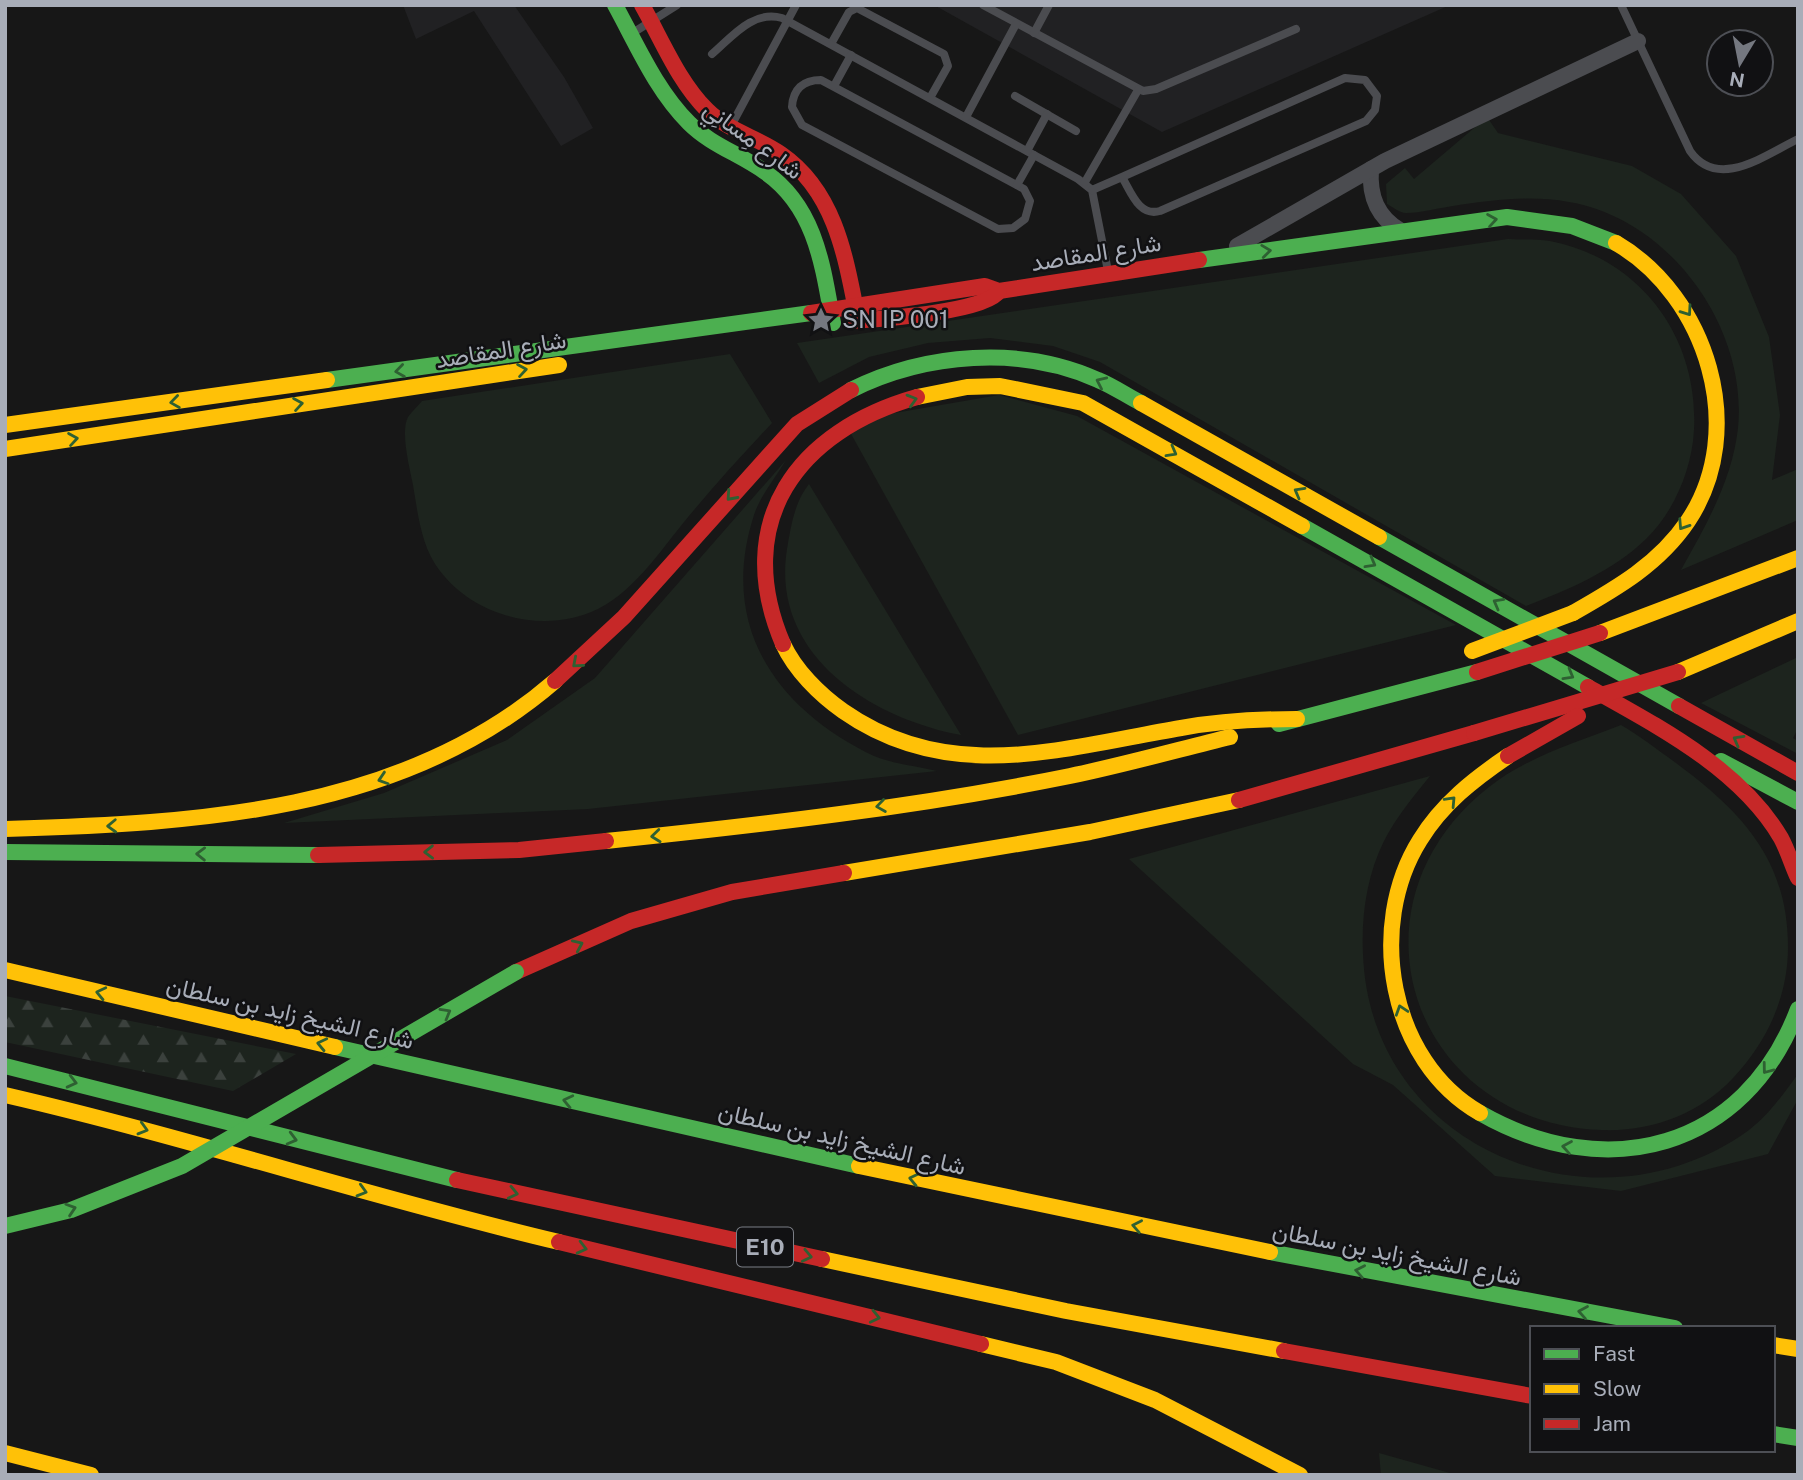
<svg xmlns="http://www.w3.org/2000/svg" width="1803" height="1480" font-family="'Public Sans',Vazirmatn,sans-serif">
<defs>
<pattern id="forest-firs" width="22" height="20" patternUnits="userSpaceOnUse" patternTransform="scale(1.75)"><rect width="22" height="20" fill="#1d241e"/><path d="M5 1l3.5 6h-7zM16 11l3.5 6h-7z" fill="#3b413d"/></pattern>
</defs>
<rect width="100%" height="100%" fill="#171717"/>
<g fill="#212123">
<polygon points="403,5 514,5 564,77 593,128 561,146 474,11 416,39"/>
<polygon points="934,5 1450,5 1162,132"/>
</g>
<polygon fill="url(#forest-firs)" points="5,996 296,1054 233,1091 5,1042"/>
<g fill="#1d241e">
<path d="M 1487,117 L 1498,133 L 1632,166 L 1681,194 L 1736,256 L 1769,337 L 1780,415 L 1772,480 L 1798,469 L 1798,520 L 1681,570 C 1706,525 1732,481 1738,428 C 1748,328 1670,219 1569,202 C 1531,195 1491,200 1453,206 C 1438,208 1421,213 1406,213 C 1400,213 1393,207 1387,204 L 1386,184 L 1405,168 L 1414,179 Z"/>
<path d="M 1508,239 C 1522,240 1537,239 1550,241 C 1642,259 1699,339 1694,430 C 1692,469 1674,512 1646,539 C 1613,571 1568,590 1526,606 L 1100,362 L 1053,346 L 990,338 L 928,343 L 869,357 L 819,383 L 797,343 Z"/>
<path d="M 730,354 L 772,423 C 745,452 719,480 694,510 C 666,542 637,590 598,609 C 545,635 475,617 440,571 C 421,547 418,514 413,485 C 410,469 400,432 408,417 C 412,411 418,406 422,401 Z"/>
<polygon points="999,395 1077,416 1456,625 1018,735 850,432 883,415"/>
<path d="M 786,460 C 776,477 760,496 754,515 C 718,626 776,709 874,756 C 893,764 917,766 937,771 L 588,809 L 284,823 L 384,793 L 507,740 L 595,678 Z"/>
<path d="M 809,484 L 961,735 C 871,718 770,655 787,549 C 791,526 794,503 809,484 Z"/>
<polygon points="1798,657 1798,728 1793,738 1798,741 1798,754 1701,703"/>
<path d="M 1621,725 C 1640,736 1658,750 1676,763 C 1742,812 1788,860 1788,947 C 1788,997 1767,1042 1733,1078 C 1700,1114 1650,1132 1602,1130 C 1411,1123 1339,904 1489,787 C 1527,757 1577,742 1621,725 Z"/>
<path d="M 1430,776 C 1414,796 1396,817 1384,841 C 1367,875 1361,916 1363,954 C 1370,1150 1597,1240 1749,1130 C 1768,1116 1784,1093 1798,1074 L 1798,1099 L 1768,1154 L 1621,1191 L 1495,1176 L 1393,1085 L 1353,1064 L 1129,859 Z"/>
<polygon points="1379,1453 1457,1475 1381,1475"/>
</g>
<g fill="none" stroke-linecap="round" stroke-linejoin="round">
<g stroke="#4b4c50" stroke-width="8">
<polyline points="983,5 1143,91 1156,89 1296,29"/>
<path d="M 1621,5 L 1690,151 C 1718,191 1765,155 1798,139"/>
<polyline points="1034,33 1049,5"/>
<polyline points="631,34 677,5"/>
<polyline points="831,44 849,12 857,8 944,54 948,66 930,98"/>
<path d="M 712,54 C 732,37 752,10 782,18 L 1078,179 L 1092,190 L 1108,271"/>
<path d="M 821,80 L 1024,189 L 1030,201 L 1025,219 L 1013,228 L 998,229 L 802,125 L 792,107 C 793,89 803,80 821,80 Z"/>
<polyline points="834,86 851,55"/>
<polyline points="1015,96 1076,131"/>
<polyline points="966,117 1016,24"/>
<polyline points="731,126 796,5"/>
<polyline points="1027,151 1047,114"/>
<polyline points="1085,182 1138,90"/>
<polyline points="1017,185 1034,155"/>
<path d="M 1092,190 L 1122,177 L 1345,78 L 1365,80 L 1377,96 L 1375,110 L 1366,121 L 1160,211 C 1139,217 1131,192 1122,177"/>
</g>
<g stroke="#4b4c50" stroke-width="16">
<path d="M 1371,169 C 1369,196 1377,217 1401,231"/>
<polyline points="1237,246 1385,161 1638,41"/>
</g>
<g stroke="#4caf50" stroke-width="16">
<path d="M 615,5 C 637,45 656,90 689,123 C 711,145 740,154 765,172 C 816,207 823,267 833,323"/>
<polyline points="1199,260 1507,217 1572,226 1616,243"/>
<polyline points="327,380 811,313"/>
<path d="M 851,390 C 925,353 1021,345 1098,380 C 1113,386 1127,396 1141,403"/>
<polyline points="1302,526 1588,687"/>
<polyline points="1379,537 1679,706"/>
<polyline points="1279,724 1477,672"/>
<polyline points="1721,761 1798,802"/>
<polyline points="5,852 318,855"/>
<polyline points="335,1047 859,1166"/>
<polyline points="5,1066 457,1180"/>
<path d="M 1480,1113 C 1606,1185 1745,1150 1798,1009"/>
<polyline points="1270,1252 1675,1328"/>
<polyline points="1773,1434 1798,1438"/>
</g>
<g stroke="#ffc107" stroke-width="16">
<polyline points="917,397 967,387 1000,386 1083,403 1302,526"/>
<polyline points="1141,403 1379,537"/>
<polyline points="5,425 327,380"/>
<polyline points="5,449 559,365"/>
<path d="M 1573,613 C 1617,588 1659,564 1688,521 C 1749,430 1707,296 1616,243"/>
<polyline points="1600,633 1798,558"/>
<path d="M 783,644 C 795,670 819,694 843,711 C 950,786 1063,748 1181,728 C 1219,721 1258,719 1297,719"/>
<polyline points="1678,672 1798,621"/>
<path d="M 5,829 C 197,823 403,813 555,681"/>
<path d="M 606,841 C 760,825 917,807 1070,776 C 1123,765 1177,750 1230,737"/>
<polyline points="844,873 1090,832 1239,800"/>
<polyline points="5,970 335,1047"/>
<path d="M 5,1095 C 191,1138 373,1198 559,1242"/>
<path d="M 1480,1113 C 1389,1061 1366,926 1420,840 C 1442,804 1474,779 1508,756"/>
<polyline points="859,1166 1270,1252"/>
<polyline points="822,1259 1066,1311 1284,1351"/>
<polyline points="981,1344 1056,1362 1155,1400 1300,1475"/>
<polyline points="1773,1345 1798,1349"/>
<polyline points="5,1453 91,1475"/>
</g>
<g stroke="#c62828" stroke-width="16">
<path d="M 642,5 C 662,40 678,81 707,110 C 728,131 757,137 781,154 C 836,192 846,259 858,320"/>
<polyline points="811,313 985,286 999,291 1199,260"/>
<path d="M 852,321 C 879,319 987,312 999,291"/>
<path d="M 783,644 C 731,522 797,431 917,397"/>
<polyline points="555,681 624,617 797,424 851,390"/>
<path d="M 1588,687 C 1657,726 1740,768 1781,838 C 1788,851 1792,865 1798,878"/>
<polyline points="1679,706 1798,773"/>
<polyline points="1239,800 1474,733"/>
<polyline points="318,855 519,850 606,841"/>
<polyline points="516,972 631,921 732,892 844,873"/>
<polyline points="457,1180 822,1259"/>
<polyline points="559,1242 981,1344"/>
<polyline points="1284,1351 1532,1396"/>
</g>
<polyline stroke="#4caf50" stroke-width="16" points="5,1226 71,1210 182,1166 516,972"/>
<polyline stroke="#ffc107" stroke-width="16" points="1472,651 1573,613"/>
<g stroke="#c62828" stroke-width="16">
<polyline points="1477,672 1600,633"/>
<polyline points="1474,733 1678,672"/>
<polyline points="1508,756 1578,716"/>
</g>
</g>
<defs><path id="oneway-chevron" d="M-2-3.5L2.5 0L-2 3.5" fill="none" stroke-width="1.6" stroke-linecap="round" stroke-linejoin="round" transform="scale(1.75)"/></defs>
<g stroke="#2e6032">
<use href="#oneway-chevron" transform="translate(1492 220) rotate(-9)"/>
<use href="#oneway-chevron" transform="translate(1266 251) rotate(-7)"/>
<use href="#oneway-chevron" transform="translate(1687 311) rotate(55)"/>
<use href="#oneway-chevron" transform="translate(522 370) rotate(-9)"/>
<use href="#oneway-chevron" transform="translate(400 371) rotate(172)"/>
<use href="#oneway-chevron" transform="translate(1101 382) rotate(-155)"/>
<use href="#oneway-chevron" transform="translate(912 400) rotate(-16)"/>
<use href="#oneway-chevron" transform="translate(175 402) rotate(172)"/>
<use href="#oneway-chevron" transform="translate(298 404) rotate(-9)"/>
<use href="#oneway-chevron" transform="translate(73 439) rotate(-9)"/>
<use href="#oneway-chevron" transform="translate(1172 452) rotate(29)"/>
<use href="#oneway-chevron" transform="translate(1299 492) rotate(-151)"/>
<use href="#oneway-chevron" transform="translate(731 496) rotate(132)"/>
<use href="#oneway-chevron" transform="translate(1683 525) rotate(123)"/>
<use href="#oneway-chevron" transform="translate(1371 563) rotate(29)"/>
<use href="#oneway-chevron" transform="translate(1498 603) rotate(-151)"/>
<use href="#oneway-chevron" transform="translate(577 663) rotate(139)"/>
<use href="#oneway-chevron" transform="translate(1569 675) rotate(30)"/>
<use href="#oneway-chevron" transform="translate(1738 740) rotate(-151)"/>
<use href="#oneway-chevron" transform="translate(383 779) rotate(162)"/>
<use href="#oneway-chevron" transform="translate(1451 801) rotate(-47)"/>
<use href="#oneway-chevron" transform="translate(881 806) rotate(172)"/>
<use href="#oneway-chevron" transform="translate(112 826) rotate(178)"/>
<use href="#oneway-chevron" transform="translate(656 836) rotate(174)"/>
<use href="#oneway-chevron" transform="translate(429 852) rotate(179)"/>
<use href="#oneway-chevron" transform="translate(201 854) rotate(-179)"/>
<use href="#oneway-chevron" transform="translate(578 945) rotate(-24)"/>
<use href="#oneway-chevron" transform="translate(101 993) rotate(-167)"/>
<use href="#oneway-chevron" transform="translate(1401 1010) rotate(-108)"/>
<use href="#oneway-chevron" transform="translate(446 1013) rotate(-30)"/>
<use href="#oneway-chevron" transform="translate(322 1044) rotate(-167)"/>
<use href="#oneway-chevron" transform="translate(1767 1069) rotate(127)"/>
<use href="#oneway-chevron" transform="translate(72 1082) rotate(14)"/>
<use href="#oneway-chevron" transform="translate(568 1101) rotate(-167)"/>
<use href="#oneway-chevron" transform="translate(143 1129) rotate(16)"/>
<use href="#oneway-chevron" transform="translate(292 1139) rotate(15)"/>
<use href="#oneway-chevron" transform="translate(1567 1147) rotate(-170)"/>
<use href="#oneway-chevron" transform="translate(914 1179) rotate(-167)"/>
<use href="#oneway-chevron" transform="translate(362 1191) rotate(16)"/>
<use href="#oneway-chevron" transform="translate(513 1193) rotate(13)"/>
<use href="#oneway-chevron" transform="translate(71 1209) rotate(-18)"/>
<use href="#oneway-chevron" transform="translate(1137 1226) rotate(-169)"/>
<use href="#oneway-chevron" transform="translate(582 1248) rotate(14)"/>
<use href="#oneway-chevron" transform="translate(807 1256) rotate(12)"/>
<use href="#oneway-chevron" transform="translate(1360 1271) rotate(-169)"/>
<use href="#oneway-chevron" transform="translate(1583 1312) rotate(-170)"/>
<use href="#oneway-chevron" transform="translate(875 1317) rotate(13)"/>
</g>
<defs>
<g id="sight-bare" transform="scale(2.1)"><path d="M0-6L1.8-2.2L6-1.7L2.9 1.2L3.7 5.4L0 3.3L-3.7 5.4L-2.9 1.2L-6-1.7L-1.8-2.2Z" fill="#757880" stroke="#111113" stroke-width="2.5" paint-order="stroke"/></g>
</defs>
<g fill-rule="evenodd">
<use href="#sight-bare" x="821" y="320"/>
</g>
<g text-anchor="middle" stroke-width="5" stroke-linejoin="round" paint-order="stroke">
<rect fill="#111113" stroke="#7b7e86" stroke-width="2" x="737" y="1227.5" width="56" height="39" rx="5"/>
<g font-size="23" font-weight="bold" fill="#a8adb8">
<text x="765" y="1255">E10</text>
</g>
<g font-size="24" fill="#a8adb8" stroke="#111113">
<text transform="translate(753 140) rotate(36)" y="8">شارع مِسانِي</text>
<text transform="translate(1096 253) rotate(-9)" y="8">شارع المقاصد</text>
<text transform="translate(501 350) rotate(-9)" y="8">شارع المقاصد</text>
<text transform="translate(290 1013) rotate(13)" y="8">شارع الشيخ زايد بن سلطان</text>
<text transform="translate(842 1139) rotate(13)" y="8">شارع الشيخ زايد بن سلطان</text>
<text transform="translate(1397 1254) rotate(11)" y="8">شارع الشيخ زايد بن سلطان</text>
</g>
<g font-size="24" fill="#a8adb8" stroke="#111113" text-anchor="start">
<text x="842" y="328">SN IP 001</text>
</g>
</g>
<rect width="1803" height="1480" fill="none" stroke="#a8adb8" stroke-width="14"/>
<rect x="1530" y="1326" width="245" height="126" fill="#111113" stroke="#4d4f55" stroke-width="2"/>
<rect x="1544" y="1349" width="35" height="10" fill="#4caf50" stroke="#4d4f55" stroke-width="2"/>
<text x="1593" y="1361" font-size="21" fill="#a8adb8">Fast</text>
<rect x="1544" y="1384" width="35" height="10" fill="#ffc107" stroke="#4d4f55" stroke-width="2"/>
<text x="1593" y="1396" font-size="21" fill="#a8adb8">Slow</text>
<rect x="1544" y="1419" width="35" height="10" fill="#c62828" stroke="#4d4f55" stroke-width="2"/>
<text x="1593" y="1431" font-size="21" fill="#a8adb8">Jam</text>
<g transform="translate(1740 63) rotate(190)"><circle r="33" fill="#111113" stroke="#4d4f55" stroke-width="2"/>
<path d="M0-5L12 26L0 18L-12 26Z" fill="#757880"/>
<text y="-10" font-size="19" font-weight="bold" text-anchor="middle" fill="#a8adb8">N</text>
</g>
</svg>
